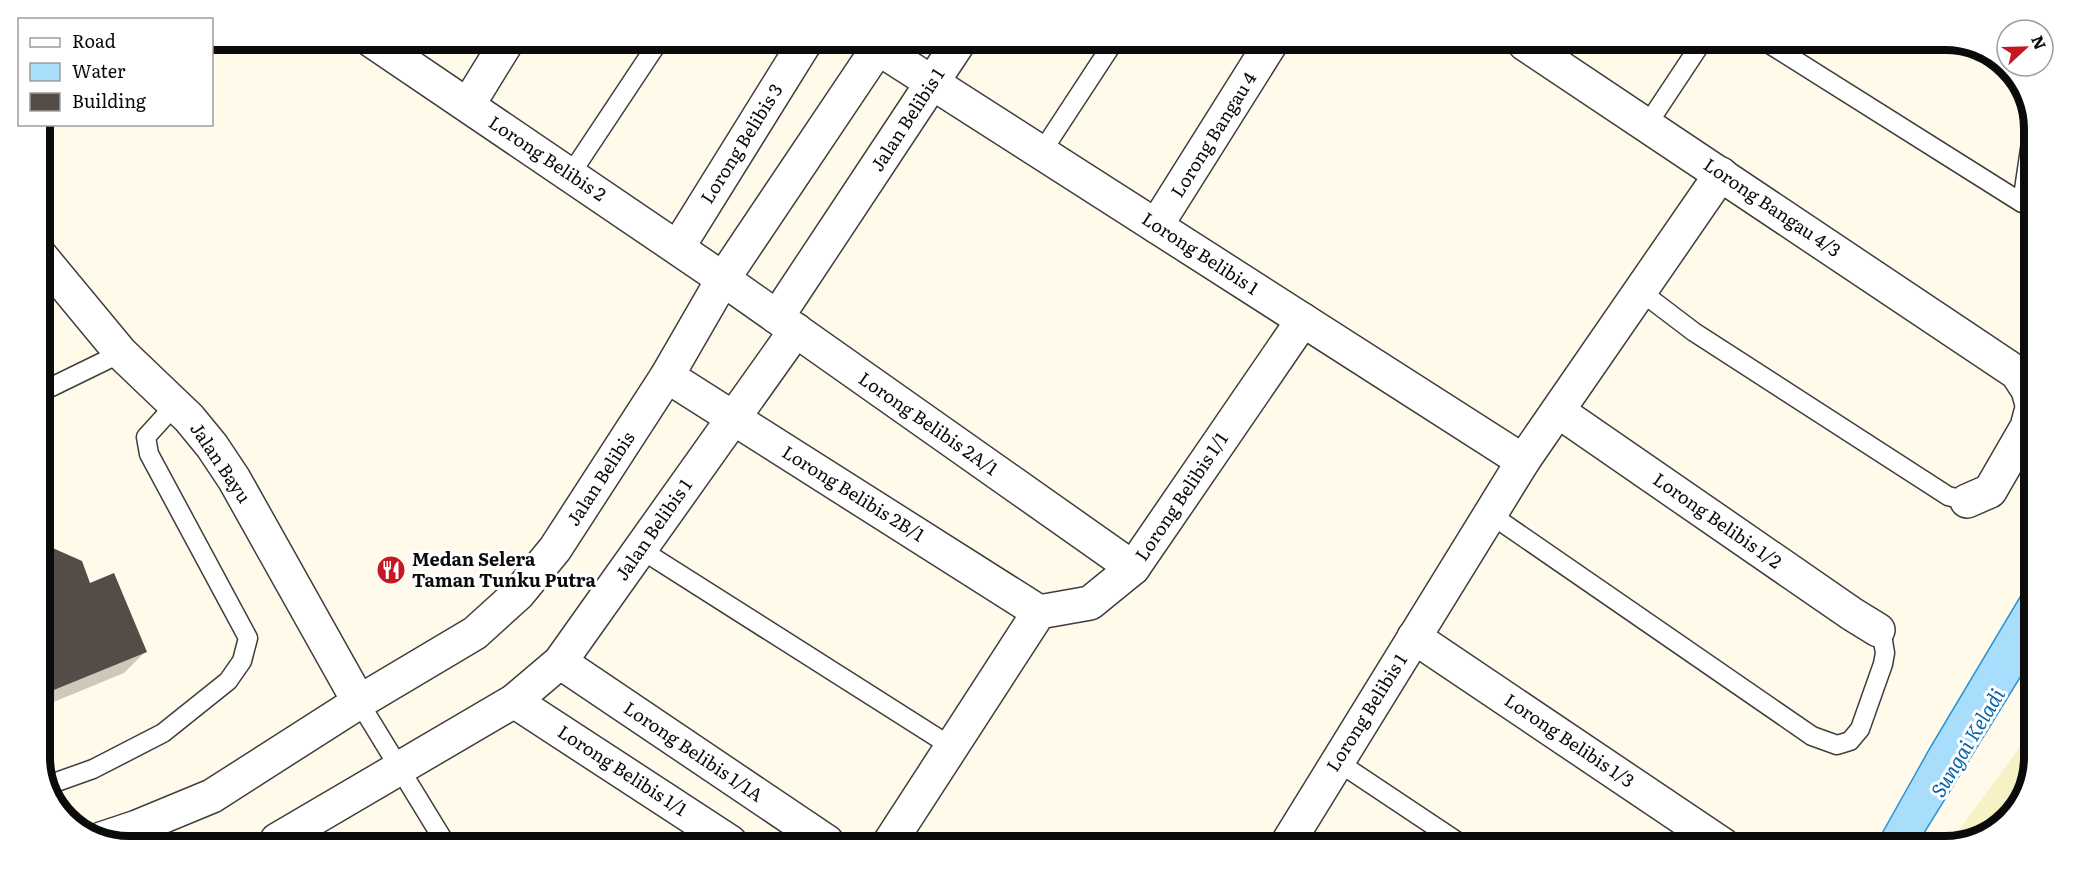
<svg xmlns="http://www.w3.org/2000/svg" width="2073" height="885" font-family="Literata,serif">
<rect width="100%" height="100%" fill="#fffae9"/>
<polygon fill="#f7f2c6" points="2028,736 2027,791 1995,831 1948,845"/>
<polygon fill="#a8ddfb" stroke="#2995d8" stroke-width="1.5" points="2029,582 2029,663 1916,846 1875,846 1930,748"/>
<polygon fill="#0003" points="39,544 89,583 145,652 124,673 39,708"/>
<polygon fill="#544c46" points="39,542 82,561 90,583 114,573 147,652 39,696"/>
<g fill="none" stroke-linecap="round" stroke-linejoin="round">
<g stroke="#3e3e3e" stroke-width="21">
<g id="service">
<polyline points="1771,45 2022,203 2034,122"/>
<polyline points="1647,125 1700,45"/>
<polyline points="1041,153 1113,43"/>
<polyline points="570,175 659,41"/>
<polyline points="1640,291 1694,332 1948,496 1967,501"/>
<polyline points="39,393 121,353"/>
<polyline points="1490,514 1812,736 1837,745 1850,741 1860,729 1883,664 1885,653 1883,641 1878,630"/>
<polyline points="640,549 952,747"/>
<polyline points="359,702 444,841"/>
<polyline points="1338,762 1461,844"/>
<polyline points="48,785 93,769 163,733 228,681 242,661 248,638 149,454 146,437 175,405"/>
</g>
</g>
<g stroke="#3e3e3e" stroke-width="36">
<g id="minor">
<polyline points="371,40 723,279 1133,568"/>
<polyline points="1525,44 2017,373 2028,390 2031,401"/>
<polyline points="878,48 1523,461"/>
<polyline points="468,105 508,40"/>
<polyline points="1156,226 1271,43"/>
<polyline points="678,247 806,41"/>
<polyline points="39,254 121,353 189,418 212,446 234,479 359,702"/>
<polyline points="777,317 959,42"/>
<polyline points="667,376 1039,612"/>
<polyline points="1558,411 1852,614 1878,630"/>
<polyline points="1967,501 1990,491 2027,427 2031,412"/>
<polyline points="1414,637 1723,845"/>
<polyline points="560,662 827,842"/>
<polyline points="514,701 730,842"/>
<polyline points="101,839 137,827 212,796 359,702 475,633 518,594 555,549 667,376 723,279 882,42"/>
<polyline points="277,840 514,701 560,662 796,330"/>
<polyline points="890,842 1039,612 1090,603 1133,568 1303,320"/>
<polyline points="1287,844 1523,461 1721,174"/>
</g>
</g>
<use href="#service" stroke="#fff" stroke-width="18"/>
<use href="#minor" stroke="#fff" stroke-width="33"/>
</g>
<defs>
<g id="restaurant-disc" transform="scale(1.5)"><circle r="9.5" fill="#c51823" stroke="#fff"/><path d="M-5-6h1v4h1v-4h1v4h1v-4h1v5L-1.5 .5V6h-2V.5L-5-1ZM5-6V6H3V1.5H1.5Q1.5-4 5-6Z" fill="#fff"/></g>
</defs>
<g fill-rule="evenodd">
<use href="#restaurant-disc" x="391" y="570"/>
</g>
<g text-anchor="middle" stroke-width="6" stroke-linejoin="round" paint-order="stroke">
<g font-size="18" fill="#0b0b0b" stroke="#fff">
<text transform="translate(908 120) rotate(-57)" y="6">Jalan Belibis 1</text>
<text transform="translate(1214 135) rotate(-58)" y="6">Lorong Bangau 4</text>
<text transform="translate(742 144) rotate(-58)" y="6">Lorong Belibis 3</text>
<text transform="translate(547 159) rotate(34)" y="6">Lorong Belibis 2</text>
<text transform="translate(1772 208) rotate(34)" y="6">Lorong Bangau 4/3</text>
<text transform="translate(1200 254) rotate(33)" y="6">Lorong Belibis 1</text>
<text transform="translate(928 424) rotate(35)" y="6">Lorong Belibis 2A/1</text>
<text transform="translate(220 463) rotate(56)" y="6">Jalan Bayu</text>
<text transform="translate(601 479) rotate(-57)" y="6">Jalan Belibis</text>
<text transform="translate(853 494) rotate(32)" y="6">Lorong Belibis 2B/1</text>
<text transform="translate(1182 497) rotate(-56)" y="6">Lorong Belibis 1/1</text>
<text transform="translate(1717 521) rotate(35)" y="6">Lorong Belibis 1/2</text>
<text transform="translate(654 530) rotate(-55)" y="6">Jalan Belibis 1</text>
<text transform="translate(1367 713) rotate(-58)" y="6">Lorong Belibis 1</text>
<text transform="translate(1569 741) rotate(34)" y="6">Lorong Belibis 1/3</text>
<text transform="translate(693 752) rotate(34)" y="6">Lorong Belibis 1/1A</text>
<text transform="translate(622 771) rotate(33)" y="6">Lorong Belibis 1/1</text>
</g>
<g font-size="18" font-weight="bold" fill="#0b0b0b" stroke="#fff" text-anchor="start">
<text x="412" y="566">Medan Selera<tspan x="412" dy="21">Taman Tunku Putra</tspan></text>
</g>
<g font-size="20" font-style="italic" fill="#0b64a6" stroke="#fff">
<text transform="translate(1968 743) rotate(-59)" y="7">Sungai Keladi</text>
</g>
</g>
<path d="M0 0H2073V885H0ZM129 50H1945A79 79 0 0 1 2024 129V757A79 79 0 0 1 1945 836H129A79 79 0 0 1 50 757V129A79 79 0 0 1 129 50Z" fill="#fff" fill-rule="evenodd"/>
<path fill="none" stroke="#0b0b0b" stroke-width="8" d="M129 50H1945A79 79 0 0 1 2024 129V757A79 79 0 0 1 1945 836H129A79 79 0 0 1 50 757V129A79 79 0 0 1 129 50Z"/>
<rect x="18" y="18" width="195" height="108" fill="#ffffff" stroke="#9d9d9d" stroke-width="1.5"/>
<rect x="30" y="38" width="30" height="9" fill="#ffffff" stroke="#9d9d9d" stroke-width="1.5"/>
<text x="72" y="48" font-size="18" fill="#0b0b0b">Road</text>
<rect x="30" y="63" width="30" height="18" fill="#a8ddfb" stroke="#9d9d9d" stroke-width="1.5"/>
<text x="72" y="78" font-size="18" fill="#0b0b0b">Water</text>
<rect x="30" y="93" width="30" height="18" fill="#544c46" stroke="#9d9d9d" stroke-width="1.5"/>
<text x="72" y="108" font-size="18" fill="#0b0b0b">Building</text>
<g transform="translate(2025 48) rotate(68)"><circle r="28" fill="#ffffff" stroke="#9d9d9d" stroke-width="1.5"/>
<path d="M0-4.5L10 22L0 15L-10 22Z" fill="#c51823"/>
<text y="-9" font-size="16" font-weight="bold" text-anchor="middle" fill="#0b0b0b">N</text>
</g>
</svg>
